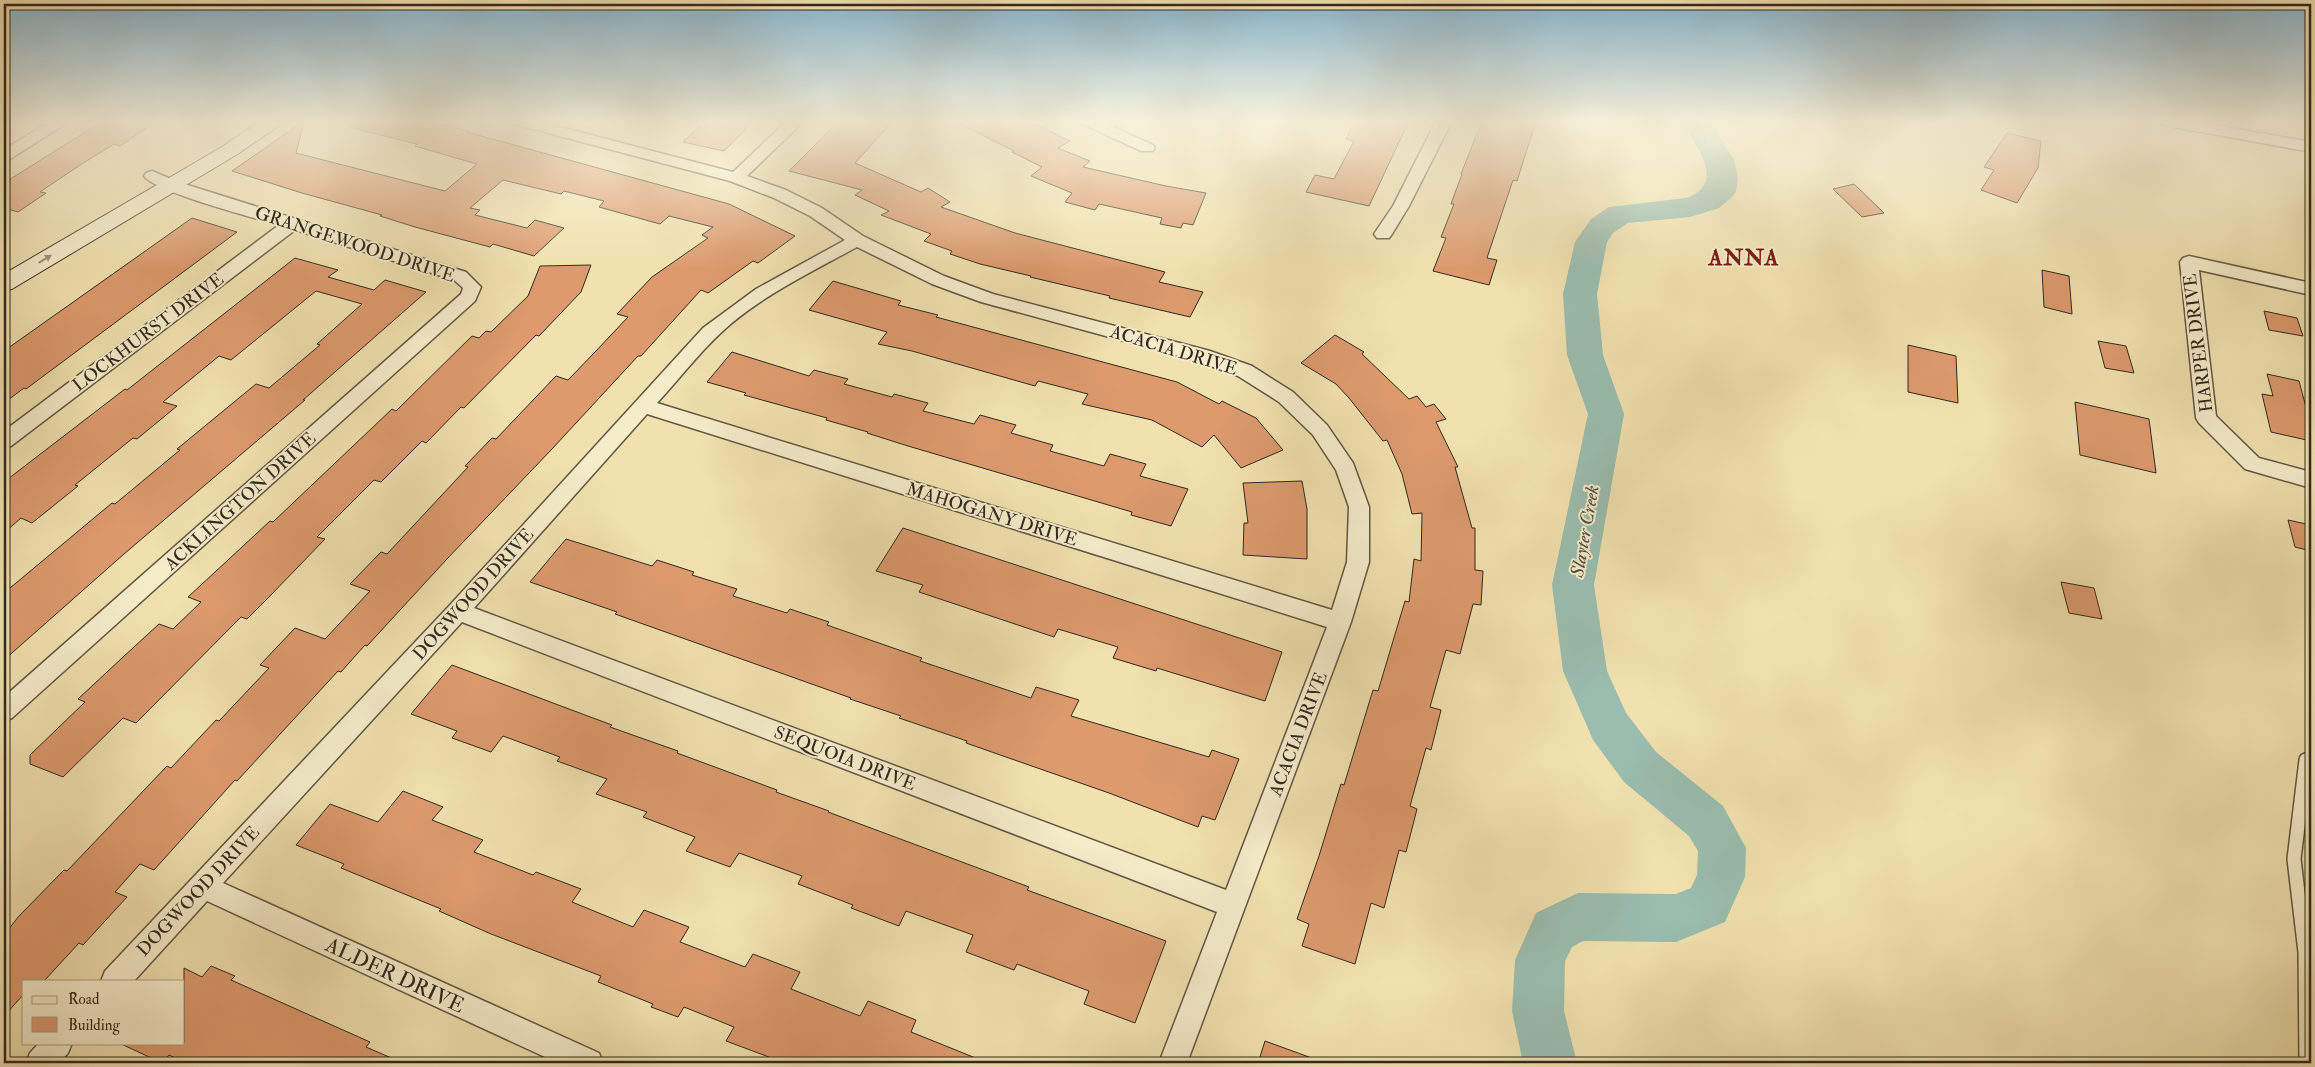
<svg xmlns="http://www.w3.org/2000/svg" width="2315" height="1067" font-family="'IM FELL Double Pica',serif">
<rect width="100%" height="100%" fill="#f0e1ae"/>
<filter id="stains"><feTurbulence type="fractalNoise" baseFrequency=".004" numOctaves="4"/><feColorMatrix values="0 0 0 0 .2 0 0 0 0 .09 0 0 0 0 .02 0 0 0 .5 -.17"/></filter>
<radialGradient id="worn" r=".72"><stop offset=".6" stop-color="#630" stop-opacity="0"/><stop offset="1" stop-color="#630" stop-opacity=".3"/></radialGradient>
<g fill="none" stroke-linecap="round" stroke-linejoin="round">
<path fill="#9abdaf" fill-rule="evenodd" d="M 1681,121 L 1710,121 L 1734,160 L 1738,178 L 1736,191 L 1731,198 L 1719,208 L 1690,217 L 1628,223 L 1613,233 L 1607,242 L 1597,294 L 1603,355 L 1624,414 L 1594,585 L 1607,671 L 1626,713 L 1656,752 L 1723,806 L 1746,848 L 1745,877 L 1725,922 L 1676,942 L 1583,941 L 1572,947 L 1565,961 L 1564,1011 L 1577,1063 L 1523,1063 L 1512,1011 L 1515,960 L 1536,913 L 1578,893 L 1676,894 L 1691,888 L 1697,875 L 1698,851 L 1689,836 L 1624,782 L 1593,740 L 1587,726 L 1563,671 L 1552,585 L 1588,414 L 1567,355 L 1563,294 L 1575,242 L 1591,219 L 1609,207 L 1686,198 C 1728,184 1695,145 1681,121 Z"/>
</g>
<g fill="#dc9a6d" stroke="#322820">
<polygon points="103,121 157,121 120,146 114,144 80,165 40,192 46,193 18,212 4,208 4,183"/>
<polygon points="304,121 296,153 445,191 477,164 415,146 417,144 349,127 350,121 426,121 469,131 467,132 729,204 795,236 758,263 753,261 708,293 701,290 641,356 638,356 552,449 446,560 367,646 365,645 341,672 338,671 237,781 235,780 154,870 140,864 115,892 127,897 83,945 79,943 44,981 24,981 24,994 4,1016 4,935 19,916 64,870 67,871 167,766 171,768 216,720 219,721 269,668 260,665 295,628 325,639 370,591 350,584 381,552 387,554 468,467 465,466 492,438 496,439 556,376 568,380 596,351 628,317 617,314 652,277 708,238 702,235 713,227 669,216 660,224 599,207 604,201 564,191 561,194 503,180 470,208 480,210 475,215 527,228 535,220 564,228 534,256 493,244 490,247 415,227 380,216 382,215 302,193 232,171"/>
<polygon points="705,121 754,121 724,151 683,142"/>
<polygon points="839,121 893,121 855,163 921,192 928,188 950,202 941,207 1015,233 1165,272 1159,282 1203,292 1190,317 1109,298 1110,296 1030,277 1031,276 980,264 950,254 952,251 924,241 931,234 881,215 889,211 855,195 862,190 789,171"/>
<polygon points="954,121 1029,121 1070,141 1058,148 1090,161 1083,167 1166,186 1206,193 1193,225 1183,223 1181,228 1160,224 1162,218 1099,204 1095,210 1065,202 1072,193 1031,176 1042,167 1012,152 1014,151"/>
<polygon points="1355,121 1409,121 1369,206 1306,192 1315,175 1334,179 1354,141 1346,139"/>
<polygon points="1482,121 1536,121 1517,181 1513,180 1487,258 1497,260 1489,285 1433,271 1446,238 1441,237 1454,204 1451,204 1462,174 1461,174"/>
<polygon points="2007,133 2041,141 2038,168 2017,203 1981,190 1994,170 1984,167"/>
<polygon points="1854,184 1884,213 1862,217 1833,189"/>
<polygon points="192,218 237,232 26,389 24,388 4,403 4,351"/>
<polygon points="295,258 338,270 328,277 374,290 385,280 426,292 303,400 305,400 124,554 4,660 4,593 112,503 115,504 180,450 177,449 256,384 269,388 320,345 317,344 362,304 316,291 231,360 219,356 163,402 177,406 137,439 133,438 75,485 78,486 32,523 21,518 4,533 4,482 125,389 127,390"/>
<polygon points="591,265 581,292 539,336 536,335 464,408 461,407 426,443 422,441 381,482 374,480 317,537 325,539 269,597 247,619 241,617 136,723 123,718 63,777 30,764 30,755 85,702 78,699 122,658 159,624 173,629 201,602 188,597 228,560 270,521 273,522 392,409 396,411 472,336 479,338 486,331 491,332 528,296 540,266"/>
<polygon points="2042,270 2069,276 2072,314 2044,307"/>
<polygon points="833,281 901,301 898,305 938,315 936,317 1177,382 1219,404 1222,401 1256,418 1283,450 1241,468 1214,435 1202,447 1152,420 1082,404 1088,394 1038,381 1035,386 912,351 878,344 887,332 809,310"/>
<polygon points="2264,311 2297,318 2303,336 2269,330"/>
<polygon points="1335,335 1364,352 1362,354 1409,399 1417,396 1426,407 1434,404 1446,419 1436,422 1458,467 1455,467 1472,528 1475,528 1475,570 1483,571 1481,605 1473,604 1460,654 1446,650 1430,707 1441,710 1431,750 1426,748 1410,806 1417,809 1406,852 1399,850 1384,908 1371,903 1355,964 1302,946 1309,924 1297,919 1319,856 1341,784 1344,785 1373,690 1378,691 1405,601 1409,602 1414,559 1421,561 1422,513 1412,514 1402,474 1387,440 1383,441 1349,398 1336,384 1301,363"/>
<polygon points="2098,341 2126,346 2134,373 2105,368"/>
<polygon points="1908,345 1956,356 1958,403 1908,392"/>
<polygon points="732,352 809,376 814,370 848,379 844,384 892,397 894,394 928,403 923,411 974,424 980,415 1016,425 1011,433 1053,445 1050,451 1104,466 1110,454 1146,464 1140,476 1188,489 1171,526 1131,515 1132,512 908,446 867,433 868,432 826,420 827,418 744,395 746,393 707,382"/>
<polygon points="2267,374 2299,381 2311,426 2311,441 2271,432 2262,394 2273,396"/>
<polygon points="2075,402 2149,419 2156,473 2080,455"/>
<polygon points="1302,481 1307,509 1307,559 1243,555 1244,523 1248,523 1243,483"/>
<polygon points="2288,520 2311,525 2311,551 2295,547"/>
<polygon points="903,528 1282,652 1265,701 1157,668 1156,671 1113,658 1118,647 1058,629 1054,637 919,592 923,585 876,571"/>
<polygon points="566,539 652,566 657,560 694,572 692,575 737,589 733,596 787,613 790,609 829,622 827,625 922,658 920,661 1031,698 1036,687 1079,700 1071,716 1209,757 1212,750 1239,759 1215,820 1202,816 1198,827 1109,793 966,743 967,741 899,718 901,716 850,699 851,698 615,614 617,612 530,582"/>
<polygon points="2061,582 2094,588 2102,619 2069,613"/>
<polygon points="452,665 585,715 612,725 610,727 678,751 677,753 777,790 776,792 829,811 828,812 1029,887 1027,890 1166,941 1135,1023 1084,1004 1089,991 1017,964 1014,970 966,952 973,935 906,911 899,926 851,908 853,905 798,884 802,876 739,853 730,867 686,851 695,837 643,817 647,812 596,794 607,779 557,761 560,757 503,736 491,752 452,738 457,731 411,714"/>
<polygon points="403,791 443,807 432,820 483,840 474,852 533,875 536,872 581,889 572,902 633,927 644,910 689,927 680,942 745,967 753,954 800,972 791,989 860,1016 868,1001 916,1020 911,1032 988,1063 785,1063 726,1041 734,1027 684,1007 678,1017 651,1007 653,1004 598,982 601,976 491,934 439,911 441,909 341,868 344,864 296,845 330,804 378,822"/>
<polygon points="211,966 235,976 231,980 370,1042 366,1047 403,1063 186,1063 169,1055 162,1063 119,1043 184,1043 184,968 202,977"/>
<polygon points="1265,1041 1320,1061 1320,1063 1258,1063"/>
</g>
<g fill="none" stroke-linecap="round" stroke-linejoin="round">
<g stroke="#625644" stroke-width="16">
<polyline id="lane" points="2306,1063 2305,952 2294,859 2306,760 2311,758"/>
</g>
<g stroke="#625644" stroke-width="3">
<g id="street">
<polygon points="52,121 70,121 10,159 4,161 4,149"/>
<path d="M 512,121 L 537,121 L 733,172 L 787,121 L 804,121 L 747,176 L 786,190 L 822,208 L 863,236 L 944,276 L 993,294 L 1210,351 L 1252,366 L 1293,392 L 1327,425 L 1353,463 L 1369,507 L 1369,562 L 1351,622 L 1187,1063 L 1159,1063 L 1217,912 L 462,622 L 223,883 L 599,1053 L 603,1063 L 558,1063 L 207,901 L 134,981 L 101,981 L 105,971 L 450,605 L 703,328 L 756,289 L 845,240 L 810,216 L 774,198 L 730,181 L 514,124 ZM 857,247 L 932,284 L 981,302 L 1197,361 L 1238,376 L 1279,402 L 1313,435 L 1336,470 L 1349,507 L 1347,562 L 1332,610 L 657,403 C 682,376 705,345 733,322 C 771,291 815,270 857,247 ZM 647,414 L 1327,627 L 1226,890 L 474,608 Z"/>
<polygon points="1081,121 1101,121 1153,145 1155,148 1153,151 1141,151 1083,124"/>
<polygon points="1436,121 1452,121 1409,206 1392,234 1389,238 1377,238 1374,234 1393,206"/>
<polygon points="2160,121 2192,121 2311,142 2311,152 2168,126 2162,124"/>
<path d="M 152,171 L 178,182 L 466,272 L 481,287 L 475,301 L 12,718 L 4,721 L 4,697 L 461,294 L 463,288 L 454,280 L 295,230 L 11,446 L 4,448 L 4,431 L 279,225 C 255,218 155,192 144,176 L 146,173 Z"/>
<polygon points="2189,256 2311,283 2311,295 2199,270 2216,416 2259,458 2311,472 2311,488 2245,469 2199,423 2196,418 2180,262 2183,258"/>
<polygon points="39,1043 72,1043 68,1053 59,1063 26,1063 30,1053"/>
</g>
</g>
<g stroke="#322820" stroke-width="2">
<polygon id="secondary" points="260,121 283,121 280,125 236,155 12,289 4,291 4,274 222,147"/>
</g>
<use href="#lane" stroke="#f5ecca" stroke-width="13"/>
<use href="#street" fill="#f5ecca" fill-rule="evenodd"/>
<use href="#secondary" fill="#f5ecca" fill-rule="evenodd"/>
</g>
<defs><path id="oneway-solid" d="M-6-.8H1V-3.2L6.5 0L1 3.2V.8H-6Z" transform="scale(1.25)"/></defs>
<use fill="#948a75" href="#oneway-solid" transform="translate(45 259) rotate(-31)"/>
<linearGradient id="sky" x2="0" y2="1"><stop stop-color="#89b8d1"/><stop offset="0.45" stop-color="#f8f2db"/><stop offset="1" stop-color="#f8f2db" stop-opacity="0"/></linearGradient>
<rect width="2315" height="270" fill="url(#sky)"/>
<g text-anchor="middle" stroke-width="4" stroke-linejoin="round" paint-order="stroke">
<g font-size="18" fill="#322820" stroke="#f5ecca">
<text transform="translate(355 244) rotate(18)" y="6">GRANGEWOOD DRIVE</text>
<text transform="translate(148 332) rotate(-37)" y="6">LOCKHURST DRIVE</text>
<text transform="translate(2198 343) rotate(-97)" y="6">HARPER DRIVE</text>
<text transform="translate(1174 350) rotate(17)" y="6">ACACIA DRIVE</text>
<text transform="translate(240 501) rotate(-42)" y="6">ACKLINGTON DRIVE</text>
<text transform="translate(992 514) rotate(17)" y="6">MAHOGANY DRIVE</text>
<text transform="translate(473 594) rotate(-48)" y="6">DOGWOOD DRIVE</text>
<text transform="translate(1298 734) rotate(-69)" y="6">ACACIA DRIVE</text>
<text transform="translate(845 758) rotate(21)" y="6">SEQUOIA DRIVE</text>
<text transform="translate(198 891) rotate(-47)" y="6">DOGWOOD DRIVE</text>
</g>
<g font-size="19" font-style="italic" fill="#4c4d44" stroke="#f5ecca">
<text transform="translate(1584 531) rotate(-80)" y="7">Slayter Creek</text>
</g>
<g font-size="21" fill="#322820" stroke="#f5ecca">
<text transform="translate(395 975) rotate(25)" y="7">ALDER DRIVE</text>
</g>
<g font-size="22" font-weight="bold" letter-spacing="1" fill="#7a1f14" stroke="#f5ecca">
<text x="1744" y="265">ANNA</text>
</g>
</g>
<rect width="2315" height="1067" fill="none" stroke="#f0e1ae" stroke-width="20"/>
<rect x="5" y="5" width="2305" height="1057" fill="none" stroke="#322820" stroke-width="2.5"/>
<rect x="10" y="10" width="2295" height="1047" fill="none" stroke="#322820"/>
<rect x="22" y="980" width="162" height="65" fill="#f5ecca" stroke="#a79e86"/>
<rect x="32" y="996" width="25" height="8" fill="#f5ecca" stroke="#a79e86"/>
<text x="68" y="1004" font-size="15" fill="#322820">Road</text>
<rect x="32" y="1017" width="25" height="15" fill="#dc9a6d" stroke="#a79e86"/>
<text x="68" y="1030" font-size="15" fill="#322820">Building</text>
<rect width="100%" height="100%" filter="url(#stains)"/>
<rect width="100%" height="100%" fill="url(#worn)"/>
</svg>
